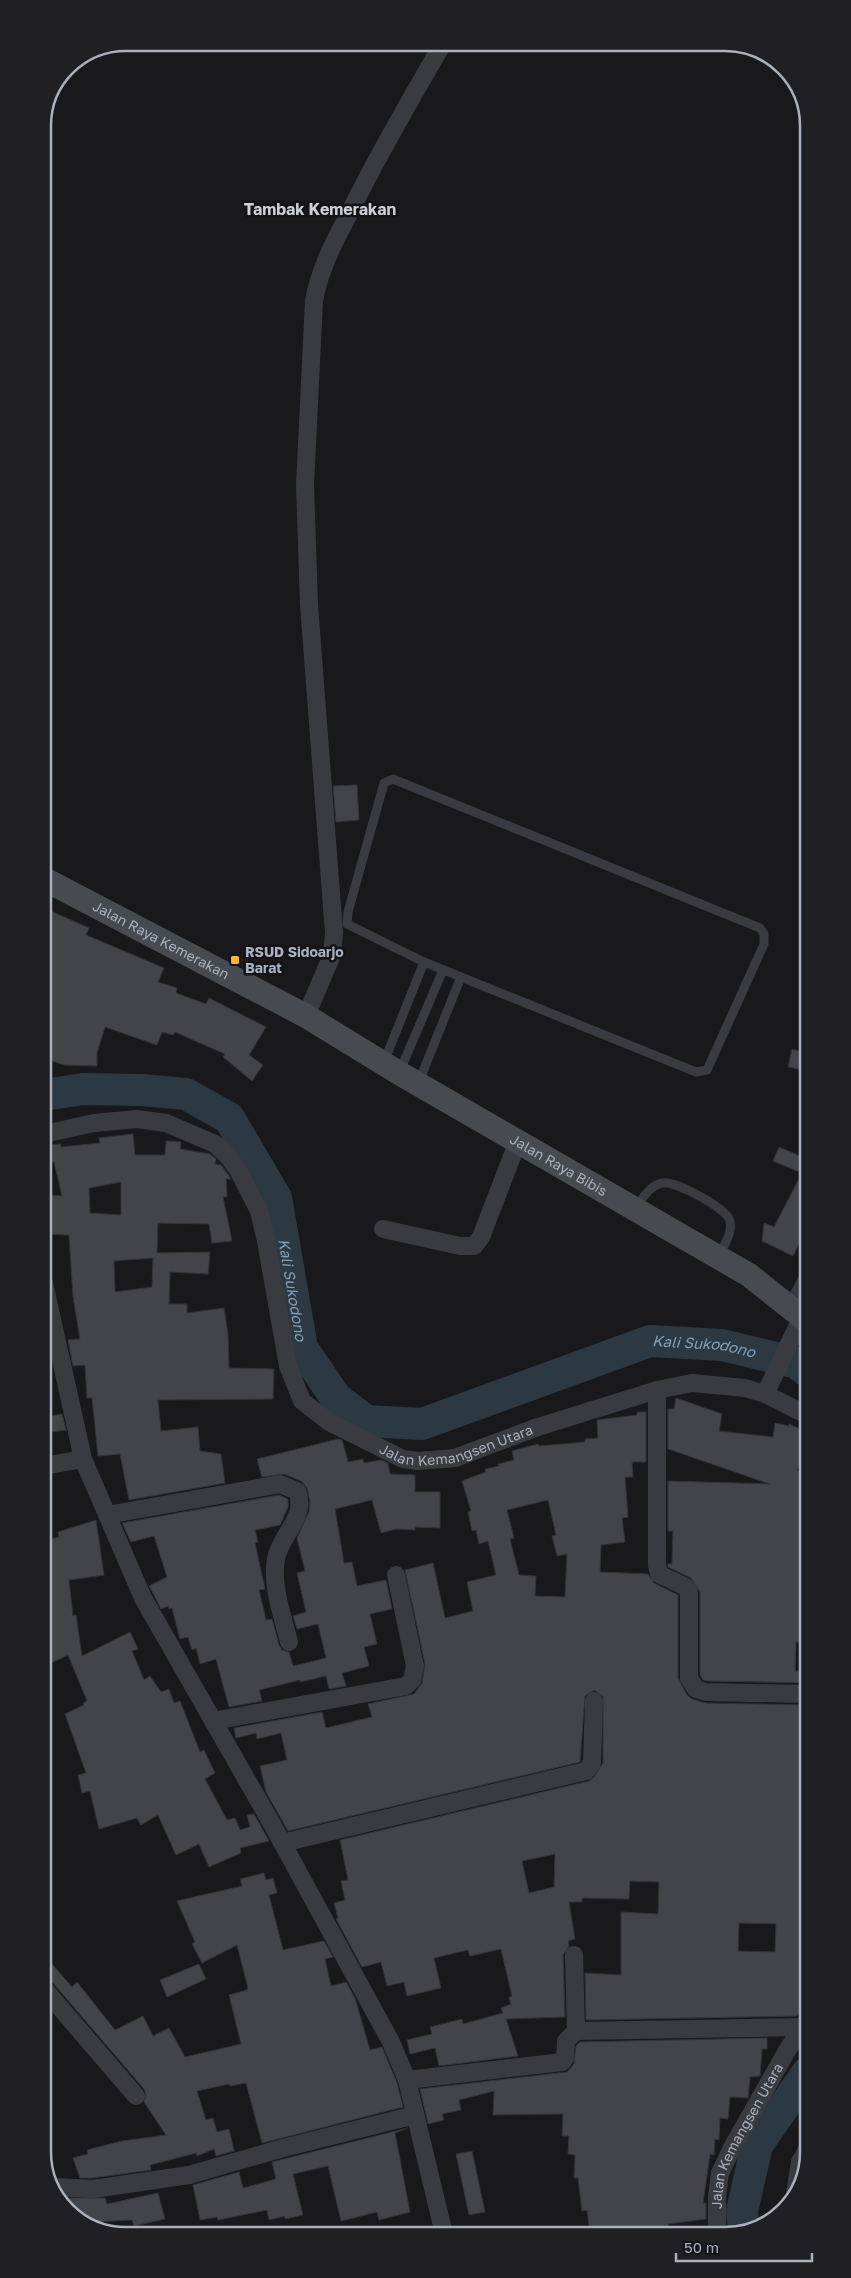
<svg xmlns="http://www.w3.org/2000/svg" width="851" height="2278" font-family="'Golos Text',sans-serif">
<rect width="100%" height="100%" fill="#19191c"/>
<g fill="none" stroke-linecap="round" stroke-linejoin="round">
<g stroke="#2d3942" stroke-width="32">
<path id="s1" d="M 44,1095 L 83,1089 L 142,1090 L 186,1094 L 229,1118 L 276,1198 L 302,1348 L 336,1398 L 366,1421 L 422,1424 L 650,1341 L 722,1345 L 797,1363 L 807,1371"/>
<polyline points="744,2233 742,2211 757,2145 808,2072"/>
</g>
</g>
<g fill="#434449" stroke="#333338" fill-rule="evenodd">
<polygon points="357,785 359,820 336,822 333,786"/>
<polygon points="44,908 89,928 86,935 164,968 158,982 177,988 176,993 206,1004 209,998 266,1027 249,1055 263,1065 252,1081 223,1057 225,1054 175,1032 173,1035 162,1032 157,1045 105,1027 97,1053 97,1066 64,1065 44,1058 49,1036 44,1035"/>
<polygon points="792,1049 807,1054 807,1071 788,1067"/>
<path d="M 133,1134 L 135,1155 L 165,1155 L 166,1141 L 181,1142 L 180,1149 L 210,1154 L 216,1159 L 215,1164 L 221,1165 L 229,1176 L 231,1179 L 226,1179 L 227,1197 L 223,1197 L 232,1241 L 212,1243 L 209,1224 L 158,1223 L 157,1253 L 210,1252 L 208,1274 L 170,1272 L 169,1304 L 187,1304 L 187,1313 L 224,1308 L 228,1334 L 229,1368 L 274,1369 L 273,1399 L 158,1400 L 161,1431 L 198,1427 L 200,1451 L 221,1454 L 225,1483 L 129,1500 L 120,1454 L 98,1456 L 92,1398 L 87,1398 L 85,1365 L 73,1366 L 68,1340 L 80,1339 L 73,1297 L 69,1235 L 44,1234 L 44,1195 L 62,1196 L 54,1162 L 44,1162 L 44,1145 L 61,1144 L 61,1147 L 100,1143 L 99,1138 ZM 121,1182 L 121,1215 L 90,1213 L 89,1188 ZM 153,1258 L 152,1287 L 115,1292 L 114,1261 Z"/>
<polygon points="779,1147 807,1159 807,1227 793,1256 762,1241 764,1223 774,1227 802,1173 773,1161"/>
<polygon points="676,1398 722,1414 719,1431 773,1437 775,1423 789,1426 789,1424 807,1432 807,1448 797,1471 808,1472 808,1643 796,1642 795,1671 808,1671 808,1683 708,1681 703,1680 700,1675 700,1592 691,1578 668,1567 668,1564 672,1564 673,1531 668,1531 668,1481 770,1484 668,1449 668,1409 674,1409"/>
<path d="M 637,1412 L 646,1412 L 646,1462 L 632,1462 L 633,1477 L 625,1477 L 628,1517 L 622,1518 L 625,1542 L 601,1545 L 600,1572 L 648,1574 L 654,1583 L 678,1595 L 678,1678 L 687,1695 L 692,1699 L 706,1703 L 808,1705 L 808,1850 L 805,1921 L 808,1921 L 808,1981 L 806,2008 L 803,2007 L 797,2016 L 586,2020 L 585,1973 L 621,1975 L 621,1912 L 658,1914 L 659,1882 L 630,1881 L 629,1899 L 582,1898 L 582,1902 L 569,1902 L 575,1939 L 568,1941 L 569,1946 L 563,1955 L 565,2017 L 506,2019 L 518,2056 L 439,2066 L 435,2048 L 410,2054 L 407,2040 L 432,2034 L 430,2027 L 462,2019 L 463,2024 L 503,2013 L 501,2008 L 511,2004 L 509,1998 L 512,1996 L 501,1949 L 470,1956 L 468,1950 L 434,1958 L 441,1988 L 407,1996 L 404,1982 L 387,1986 L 381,1962 L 362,1967 L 336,1919 L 338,1918 L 334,1903 L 345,1900 L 341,1881 L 348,1880 L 340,1840 L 589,1781 L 594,1777 L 603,1763 L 603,1696 L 594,1690 L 585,1696 L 580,1762 L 288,1831 L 266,1792 L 260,1766 L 287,1760 L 281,1733 L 257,1739 L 256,1733 L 236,1738 L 234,1728 L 322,1712 L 326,1728 L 372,1717 L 368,1704 L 414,1694 L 422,1683 L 425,1664 L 405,1570 L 433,1563 L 445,1618 L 473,1611 L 467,1582 L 496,1575 L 488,1541 L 479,1544 L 476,1530 L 472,1531 L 468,1512 L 471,1511 L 462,1481 L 486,1472 L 485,1469 L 499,1466 L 498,1464 L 514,1460 L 512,1451 L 538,1444 L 539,1446 L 585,1442 L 585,1439 L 598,1438 L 597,1420 L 637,1415 ZM 548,1500 L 556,1535 L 552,1536 L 557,1556 L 567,1554 L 565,1597 L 535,1596 L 536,1576 L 519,1575 L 510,1539 L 514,1538 L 507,1510 ZM 555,1854 L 554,1887 L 529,1893 L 522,1861 ZM 739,1923 L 776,1924 L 775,1952 L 738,1951 Z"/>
<polygon points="62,1414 66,1430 44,1433 44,1417"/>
<polygon points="338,1439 342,1440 348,1462 363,1459 364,1463 381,1460 388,1463 390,1474 415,1475 415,1492 440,1492 440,1528 415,1527 415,1530 396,1529 381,1533 372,1500 335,1509 344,1563 352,1562 357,1586 386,1580 392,1609 370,1614 377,1644 364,1647 369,1666 342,1673 346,1686 329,1689 326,1676 300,1682 300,1680 259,1690 262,1701 229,1707 216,1659 200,1664 196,1648 192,1650 188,1637 180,1639 172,1608 169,1609 168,1606 161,1609 153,1593 149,1586 167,1577 154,1536 131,1542 122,1523 279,1495 288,1499 288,1507 280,1525 255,1530 258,1542 255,1543 265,1589 259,1590 266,1620 272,1619 279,1645 282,1650 289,1652 293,1666 326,1658 318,1624 297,1629 293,1616 306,1612 297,1573 305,1571 297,1538 309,1512 310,1501 307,1488 301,1481 284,1474 262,1477 257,1459"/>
<polygon points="96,1520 104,1575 69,1580 73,1616 76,1615 82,1656 130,1632 138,1649 132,1651 144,1680 150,1676 161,1692 169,1689 174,1703 180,1701 200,1752 204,1750 215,1773 205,1779 227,1820 235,1818 240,1830 250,1827 247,1815 254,1814 269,1841 240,1848 241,1853 209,1867 199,1844 176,1855 158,1815 141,1825 137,1818 99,1829 90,1791 82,1793 78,1775 86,1773 65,1714 84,1705 83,1703 87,1701 68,1655 45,1666 45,1540 59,1537 58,1532"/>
<polygon points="264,1873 266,1880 273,1878 277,1893 269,1895 283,1950 324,1941 333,1957 325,1959 331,1986 346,1982 355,1998 370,2050 382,2047 397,2083 403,2107 262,2143 246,2083 230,2086 229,2084 197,2091 206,2120 213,2118 217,2132 229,2129 234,2151 216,2156 214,2149 197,2156 196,2153 150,2165 151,2170 92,2178 80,2178 73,2158 88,2154 87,2150 122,2141 166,2135 144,2102 146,2095 144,2089 53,1983 45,1980 45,1956 72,1987 77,1982 115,2030 143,2016 153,2036 169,2028 185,2057 241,2044 229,1995 247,1990 248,1988 237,1945 202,1963 192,1944 195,1942 177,1901 242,1886 240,1879"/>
<polygon points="199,1964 206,1979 167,1997 160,1980"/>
<polygon points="767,2038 767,2049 762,2049 760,2076 750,2077 748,2098 730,2097 728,2119 720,2118 719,2140 715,2139 714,2155 710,2154 703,2203 706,2203 706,2219 668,2224 669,2233 590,2233 587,2210 582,2211 578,2178 574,2178 575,2155 568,2154 569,2136 562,2136 563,2114 493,2115 494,2091 459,2100 461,2110 442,2114 444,2120 428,2124 420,2089 567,2072 574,2064 576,2046 580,2042"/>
<polygon points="408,2128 395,2133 410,2212 379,2220 377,2212 341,2221 328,2166 293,2174 303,2215 285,2219 285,2216 269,2220 267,2210 218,2220 217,2217 200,2220 193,2185 239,2172 243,2188 276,2179 272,2162"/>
<polygon points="472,2151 485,2212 469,2215 456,2154"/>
<polygon points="158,2193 165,2219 134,2226 132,2220 89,2222 71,2215 61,2198 105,2198 107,2204"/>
</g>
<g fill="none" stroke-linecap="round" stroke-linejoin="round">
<g stroke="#3a3b41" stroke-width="9">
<polygon points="393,779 760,928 764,934 764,944 707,1070 696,1072 424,962 347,924 348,912 384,783"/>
<polyline points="384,1062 424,962"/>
<polyline points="399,1073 443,970"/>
<polyline points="418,1084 461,977"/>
<path d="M 634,1208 C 642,1200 650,1185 662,1183 C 675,1180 728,1209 730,1221 C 733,1233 723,1247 718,1257"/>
</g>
<g stroke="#3a3b41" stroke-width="18">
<path d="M 306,1016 L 332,955 L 334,933 L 309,605 L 305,485 L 314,301 C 320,266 337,237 353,206 C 380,151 411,99 442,45"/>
<path id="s2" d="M 44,1134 L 94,1123 L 137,1119 L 166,1123 L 215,1144 L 227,1155 L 238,1170 L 259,1211 L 266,1241 L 288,1366 L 302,1401 L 329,1422 L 403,1459 L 418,1461 L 455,1458 L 538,1427 L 657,1390 L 692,1383 L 745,1388 L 765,1394 L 807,1415"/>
<polyline points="383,1229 460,1246 474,1246 481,1237 518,1141"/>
<polyline points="44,1283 83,1459 143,1598 272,1824 391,2042 407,2080 444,2234"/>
<polyline points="792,1308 807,1280"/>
<polyline points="657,1390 657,1565 659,1574 686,1587 689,1592 689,1678 696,1689 706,1692 808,1694"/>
<polyline points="765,1394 802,1317"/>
<polyline points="44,1466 83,1459"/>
<path d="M 107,1515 L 280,1484 L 297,1491 C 308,1517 280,1535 276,1559 C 271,1586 283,1617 289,1642"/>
<polyline points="213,1721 406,1686 412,1680 415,1666 396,1575"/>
<polyline points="282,1843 586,1771 592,1763 594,1701"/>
<polyline points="574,1955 576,2031 804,2027"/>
<polyline points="45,1990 136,2096"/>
<polyline points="407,2080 562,2062 565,2058 566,2041 576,2031"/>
<polyline points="54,2187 93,2189 189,2175 283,2148 415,2115"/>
<polyline points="795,2193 800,2162 808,2148"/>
<path id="s3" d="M 717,2233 L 717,2197 L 720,2173 L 733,2146 L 788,2049 L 808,2019"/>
</g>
<path stroke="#474a51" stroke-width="24" id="s4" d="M 44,879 L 306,1016 L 399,1073 L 749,1275 L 807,1321"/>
</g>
<rect fill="#ffb62e" stroke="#141417" stroke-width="2" x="230" y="955" width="10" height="10" rx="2.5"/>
<g text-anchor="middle" stroke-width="5" stroke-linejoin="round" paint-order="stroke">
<g font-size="14" fill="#aab0bd" stroke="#141417">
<text dy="5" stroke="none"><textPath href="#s4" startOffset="132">Jalan Raya Kemerakan</textPath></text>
<text dy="5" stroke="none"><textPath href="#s4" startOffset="589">Jalan Raya Bibis</textPath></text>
<text dy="5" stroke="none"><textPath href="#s2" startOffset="625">Jalan Kemangsen Utara</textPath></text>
<text dy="5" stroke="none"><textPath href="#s3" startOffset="104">Jalan Kemangsen Utara</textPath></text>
</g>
<g font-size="14" font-weight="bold" fill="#aab0bd" stroke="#141417" text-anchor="start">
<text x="245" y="957">RSUD Sidoarjo<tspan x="245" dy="16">Barat</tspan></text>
</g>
<g font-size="15" font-style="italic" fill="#7f9fba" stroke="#141417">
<text dy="5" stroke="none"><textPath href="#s1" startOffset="378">Kali Sukodono</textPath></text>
<text dy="5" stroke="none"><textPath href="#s1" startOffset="888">Kali Sukodono</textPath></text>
</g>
<g font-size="16" font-weight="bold" fill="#cccfd8" stroke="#141417">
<text x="320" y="215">Tambak Kemerakan</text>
</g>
</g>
<path d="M0 0H851V2278H0ZM126 51H725A75 75 0 0 1 800 126V2152A75 75 0 0 1 725 2227H126A75 75 0 0 1 51 2152V126A75 75 0 0 1 126 51Z" fill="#202024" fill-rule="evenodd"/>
<path fill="none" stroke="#aab0bd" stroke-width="2.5" d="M126 51H725A75 75 0 0 1 800 126V2152A75 75 0 0 1 725 2227H126A75 75 0 0 1 51 2152V126A75 75 0 0 1 126 51Z"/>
<path d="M676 2253v8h136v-8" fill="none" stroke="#aab0bd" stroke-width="2.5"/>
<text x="684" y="2253" font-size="15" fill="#aab0bd" stroke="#141417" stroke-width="4" paint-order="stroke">50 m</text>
</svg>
